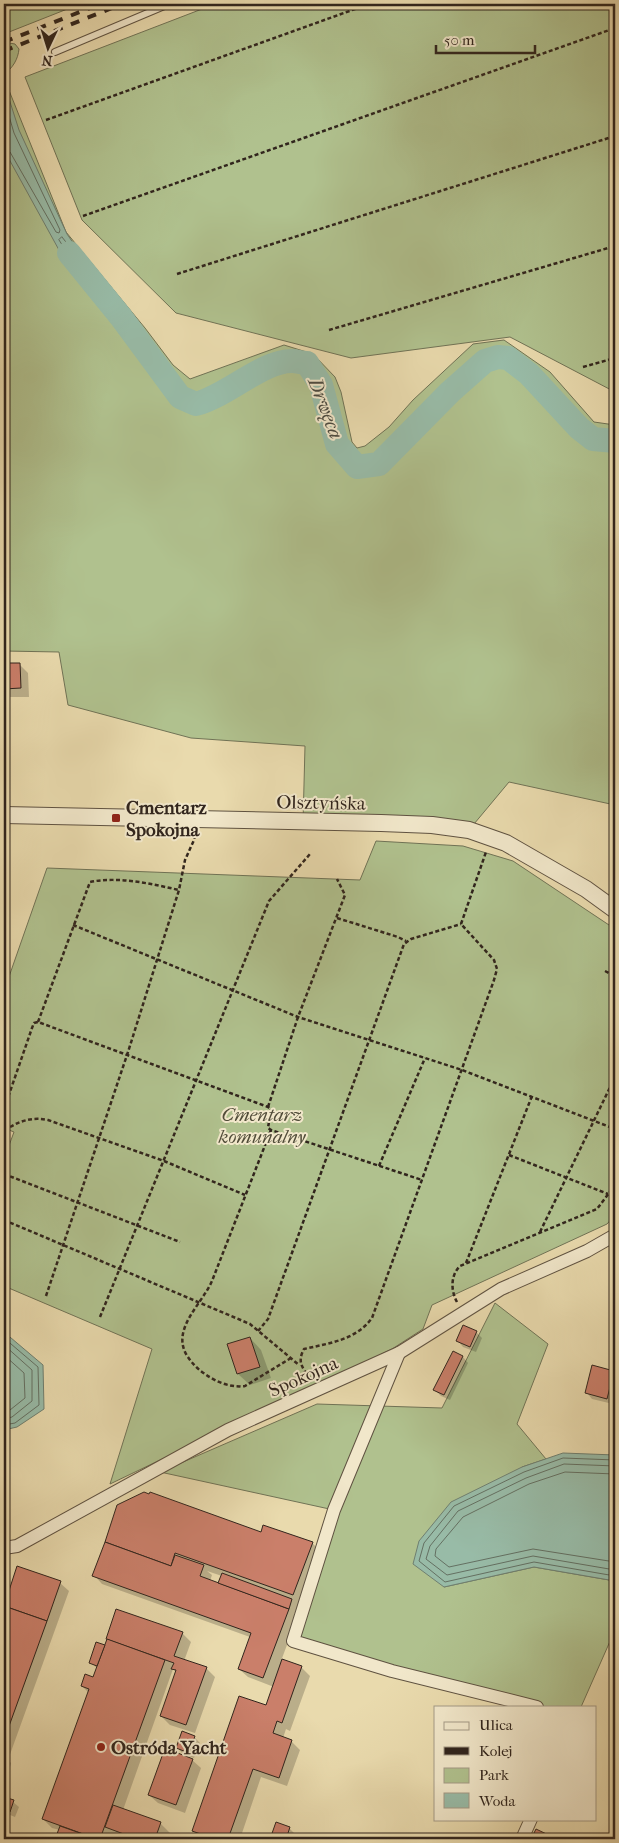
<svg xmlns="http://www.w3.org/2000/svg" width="619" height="1843" font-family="'IM FELL French Canon',serif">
<rect width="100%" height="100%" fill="#e9daad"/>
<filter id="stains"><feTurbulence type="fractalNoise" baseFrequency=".004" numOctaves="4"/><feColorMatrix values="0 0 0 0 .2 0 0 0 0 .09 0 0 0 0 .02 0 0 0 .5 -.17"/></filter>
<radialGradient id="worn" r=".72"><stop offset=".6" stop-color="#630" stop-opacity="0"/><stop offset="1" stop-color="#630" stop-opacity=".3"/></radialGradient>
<g fill="#b0c18e" stroke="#707356">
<polygon points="4,4 80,4 4,34"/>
<polygon points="215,4 615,4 615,392 510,337 351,358 176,313 82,220 25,77"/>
<path d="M 9,43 L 15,44 L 19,49 C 18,59 13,68 4,74 L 4,44 Z"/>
<polygon points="4,78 66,232 145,328 173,365 190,379 284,345 313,354 335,377 341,392 352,442 357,448 365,446 389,427 413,400 473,344 504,340 550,372 594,422 615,425 615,805 509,782 469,830 303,823 305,746 191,738 68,705 59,652 4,651"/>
<polygon points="376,841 463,846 513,861 615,929 615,1215 607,1224 432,1305 423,1329 392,1349 110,1484 152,1349 4,1286 4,1159 14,1132 4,1128 4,991 47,868 360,880"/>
<polygon points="495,1303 548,1344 517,1424 546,1459 522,1467 444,1587 534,1567 615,1581 615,1630 581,1707 537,1707 293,1641 334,1510 160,1472 317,1404 442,1408"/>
</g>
<g fill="#98bba7" stroke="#6f7f70">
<polygon points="4,83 19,130 67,234 82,256 95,271 82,283 59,250 4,150"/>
<polygon points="4,1332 43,1365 44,1409 17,1427 4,1430"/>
<polygon points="563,1453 615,1455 615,1581 534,1567 444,1587 413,1564 419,1541 451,1502 522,1467"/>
</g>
<g fill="#0003" fill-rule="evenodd">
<polygon points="19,664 28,673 29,697 4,697 4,665"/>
<polygon points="476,1332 482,1338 476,1352 463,1347 458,1341"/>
<polygon points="250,1338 261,1350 271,1378 250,1385 238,1374 229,1345"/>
<polygon points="454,1353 463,1357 468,1363 450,1400 441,1396 435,1390"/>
<polygon points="593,1367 615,1373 615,1395 613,1404 592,1399 587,1393"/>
<path d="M 262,1533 L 312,1543 L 324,1554 L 305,1606 L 298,1604 L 294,1615 L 297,1618 L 281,1661 L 301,1667 L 310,1676 L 290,1731 L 286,1729 L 283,1738 L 291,1741 L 300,1750 L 287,1786 L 261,1777 L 240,1839 L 202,1839 L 193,1831 L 267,1707 L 274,1687 L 248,1677 L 239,1669 L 250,1637 L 102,1584 L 94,1575 L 106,1542 ZM 207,1571 L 222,1576 L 219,1585 L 210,1581 L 212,1575 Z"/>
<polygon points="18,1568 60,1583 69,1591 8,1760 11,1763 10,1767 6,1766 4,1773 4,1608"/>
<polygon points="182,1633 191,1642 184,1661 206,1668 215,1677 195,1733 170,1725 161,1716 177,1673 173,1669 123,1810 160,1823 172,1835 170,1839 121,1839 114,1834 112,1839 56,1839 60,1830 52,1828 43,1819 89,1693 82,1686 94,1679 98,1669 90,1662 105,1647"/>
<polygon points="194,1737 200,1743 194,1758 183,1754 178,1748"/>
<polygon points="192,1760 201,1768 185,1813 158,1803 149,1795"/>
<polygon points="4,1798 13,1802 19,1807 15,1817 10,1815 4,1831"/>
<polygon points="277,1824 289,1828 298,1837 297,1839 271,1839"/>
</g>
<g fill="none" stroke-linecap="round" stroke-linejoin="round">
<g stroke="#647062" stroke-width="1">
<polyline points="4,99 14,133 60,230 59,233 56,232 10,152 4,149"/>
<polygon points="62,237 87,269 84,274 81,274 59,240"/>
<polyline points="4,1338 38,1367 39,1405 15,1423 4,1425"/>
<polyline points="4,1345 32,1370 32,1401 12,1417 4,1419"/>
<polyline points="4,1355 24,1373 25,1398 10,1410 4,1411"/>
<polyline points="615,1460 563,1458 524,1472 454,1506 424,1543 419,1561 445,1582 534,1562 615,1576"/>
<polyline points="615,1466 564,1464 526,1478 458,1511 430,1546 426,1559 447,1575 533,1556 615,1570"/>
<polyline points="615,1474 565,1472 529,1484 463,1517 436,1549 435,1556 449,1567 533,1549 615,1562"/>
</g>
<path stroke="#98bba7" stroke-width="24" d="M 69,253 L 121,317 L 180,397 L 196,404 C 227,396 262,361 292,361 C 297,361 302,363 307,363 L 321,385 L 337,444 L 357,467 L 379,464 L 450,392 L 485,361 L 498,357 L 508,358 L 529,374 L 579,428 L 593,439 L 615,441"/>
</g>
<g fill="#ca7f6a" stroke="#31251d">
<polygon points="4,663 20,663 21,688 4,689"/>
<polygon points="463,1325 477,1331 470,1347 456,1341"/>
<polygon points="250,1337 260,1367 237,1374 227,1344"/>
<polygon points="453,1351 463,1356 444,1395 433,1390"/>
<polygon points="592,1365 614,1371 607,1399 585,1393"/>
<polygon points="144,1492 149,1494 150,1492 261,1532 263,1525 313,1542 293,1595 175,1553 171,1566 105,1542 117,1505"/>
<polygon points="105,1542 171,1566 175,1555 204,1565 200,1576 289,1609 263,1678 238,1669 251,1633 92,1576"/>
<polygon points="17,1566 61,1581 47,1621 4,1606"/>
<polygon points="222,1573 292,1599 289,1609 218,1583"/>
<polygon points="4,1606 47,1621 4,1740"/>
<polygon points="116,1609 183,1632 174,1656 207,1667 186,1725 160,1716 176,1670 171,1669 174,1663 106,1639"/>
<polygon points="107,1639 165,1660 100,1839 97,1839 42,1819 89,1689 81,1686 85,1674 93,1677"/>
<polygon points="96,1642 105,1645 97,1666 89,1663"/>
<polygon points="282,1659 302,1666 282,1723 277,1721 273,1733 292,1740 279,1778 253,1769 228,1839 215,1839 192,1831 239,1696 266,1705"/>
<polygon points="182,1731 195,1736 189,1753 176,1748"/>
<polygon points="165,1748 193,1759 176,1805 148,1795"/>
<polygon points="4,1797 14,1800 10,1812 4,1810 4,1812"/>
<polygon points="113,1805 161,1822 155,1839 128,1839 129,1836 105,1827"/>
<polygon points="276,1822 290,1827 286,1839 270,1839"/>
<polygon points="60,1826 97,1839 55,1839"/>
<polygon points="536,1829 557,1839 531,1839"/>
</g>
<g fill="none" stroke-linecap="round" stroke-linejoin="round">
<g stroke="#5f5241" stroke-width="8">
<polyline id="service" points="55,52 169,4"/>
</g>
<g stroke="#5f5241" stroke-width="14">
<g id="minor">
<polyline points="399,1353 334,1510 293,1641 392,1671 537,1707"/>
<polyline points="4,1548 17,1546 228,1430 399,1353 501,1289 587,1251 615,1235"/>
<polyline points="522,1839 531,1819"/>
</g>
</g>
<g stroke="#5f5241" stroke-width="18">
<polyline id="tertiary" points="4,815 381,823 432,825 469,830 506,843 586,889 615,910"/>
</g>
<g stroke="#31251d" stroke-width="2.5" stroke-dasharray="4 2.5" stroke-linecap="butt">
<polyline points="46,120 369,4"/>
<polyline points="83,216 615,28"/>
<polyline points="177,274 615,136"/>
<polyline points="329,330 615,246"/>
<polyline points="583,367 615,358"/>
<polyline points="337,918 398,937 406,941"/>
<polyline points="461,924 486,852"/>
<polyline points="73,925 298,1017 462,1070 615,1129"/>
<polyline points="605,971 615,976"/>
<path d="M 38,1022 L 90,882 C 119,876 152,884 179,890"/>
<polyline points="268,1107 298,1017 345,895 337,879"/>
<polyline points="4,1109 32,1028 34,1023 38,1022 268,1107 271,1109 268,1128 271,1130 422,1180"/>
<path d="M 10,1127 C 22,1120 34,1117 48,1120 L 164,1161 L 245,1195"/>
<path d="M 271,1130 L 212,1281 C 202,1304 172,1328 186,1354 C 191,1362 197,1369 205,1374 C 216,1382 231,1388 245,1386 L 291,1358"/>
<polyline points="509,1155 608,1194"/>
<polyline points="379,1166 425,1058"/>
<polyline points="4,1174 180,1242"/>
<polyline points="4,1220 250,1324 299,1365"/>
<polyline points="540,1232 615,1077"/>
<polyline points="466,1263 532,1096"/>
<polyline points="46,1296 128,1052 179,890 185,860 194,840 195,834"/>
<path d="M 457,1302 C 451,1291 450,1276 460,1266 L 597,1209 L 615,1185"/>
<polyline points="100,1317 269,901 310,854"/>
<polyline points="258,1331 268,1319 404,944 411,939 461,924"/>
<path d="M 311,1379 C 302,1368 297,1362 304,1349 C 330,1343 356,1340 372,1318 L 494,980 L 497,969 L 494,960 L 461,924"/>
</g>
<use href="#service" stroke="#f1e7ca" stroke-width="6"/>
<use href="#minor" stroke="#f1e7ca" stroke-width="12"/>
<use href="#tertiary" stroke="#f1e7ca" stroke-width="16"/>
<g stroke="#31251d" stroke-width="4" stroke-dasharray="9 9" stroke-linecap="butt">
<polyline points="4,42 100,4"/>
<polyline points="4,51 122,4"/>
</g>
</g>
<g fill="#8f2418" stroke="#f1e7ca" stroke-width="2">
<rect x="111" y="813" width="10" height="10" rx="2.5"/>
<circle cx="101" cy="1747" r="5"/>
</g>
<g text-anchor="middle" stroke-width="4" stroke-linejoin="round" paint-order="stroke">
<g font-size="19" fill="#31251d" stroke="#f1e7ca">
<text transform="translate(321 802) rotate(1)" y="7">Olsztyńska</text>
<text transform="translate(303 1376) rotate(-24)" y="7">Spokojna</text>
</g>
<g font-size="19" font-weight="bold" fill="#31251d" stroke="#f1e7ca" text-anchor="start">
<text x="126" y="814">Cmentarz<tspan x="126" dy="22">Spokojna</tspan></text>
<text x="111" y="1754">Ostróda Yacht</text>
</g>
<g font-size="19" font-style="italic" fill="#514c39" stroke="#f1e7ca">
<text x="262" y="1121">Cmentarz<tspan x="262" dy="22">komunalny</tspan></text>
</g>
<g font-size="20" font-style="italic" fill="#4b4a40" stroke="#f1e7ca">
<text transform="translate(326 408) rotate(69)" y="7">Drwęca</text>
</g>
</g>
<rect width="619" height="1843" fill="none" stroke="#e9daad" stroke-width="20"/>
<rect x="5" y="5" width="609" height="1833" fill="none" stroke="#31251d" stroke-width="2.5"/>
<rect x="10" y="10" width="599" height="1823" fill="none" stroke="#31251d"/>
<rect x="434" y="1706" width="162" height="115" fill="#f1e7ca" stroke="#a49985"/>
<rect x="444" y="1722" width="25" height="8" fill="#f1e7ca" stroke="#a49985"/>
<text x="479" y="1730" font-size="15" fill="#31251d">Ulica</text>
<rect x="444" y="1747" width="25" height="8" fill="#31251d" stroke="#a49985"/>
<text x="479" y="1756" font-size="15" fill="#31251d">Kolej</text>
<rect x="444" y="1768" width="25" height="15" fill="#b0c18e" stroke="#a49985"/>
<text x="479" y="1780" font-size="15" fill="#31251d">Park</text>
<rect x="444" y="1793" width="25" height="15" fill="#98bba7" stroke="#a49985"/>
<text x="479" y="1806" font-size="15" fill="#31251d">Woda</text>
<g transform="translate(48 48) rotate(184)" stroke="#f1e7ca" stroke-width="4" paint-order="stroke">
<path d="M0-4L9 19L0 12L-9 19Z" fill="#31251d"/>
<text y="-8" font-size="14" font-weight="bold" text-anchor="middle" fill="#31251d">N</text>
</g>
<path d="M436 45v8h99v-8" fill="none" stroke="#31251d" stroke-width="2.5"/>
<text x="444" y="45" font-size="15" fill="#31251d" stroke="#f1e7ca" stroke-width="4" paint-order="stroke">50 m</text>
<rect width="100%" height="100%" filter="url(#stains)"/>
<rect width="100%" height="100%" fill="url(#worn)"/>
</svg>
